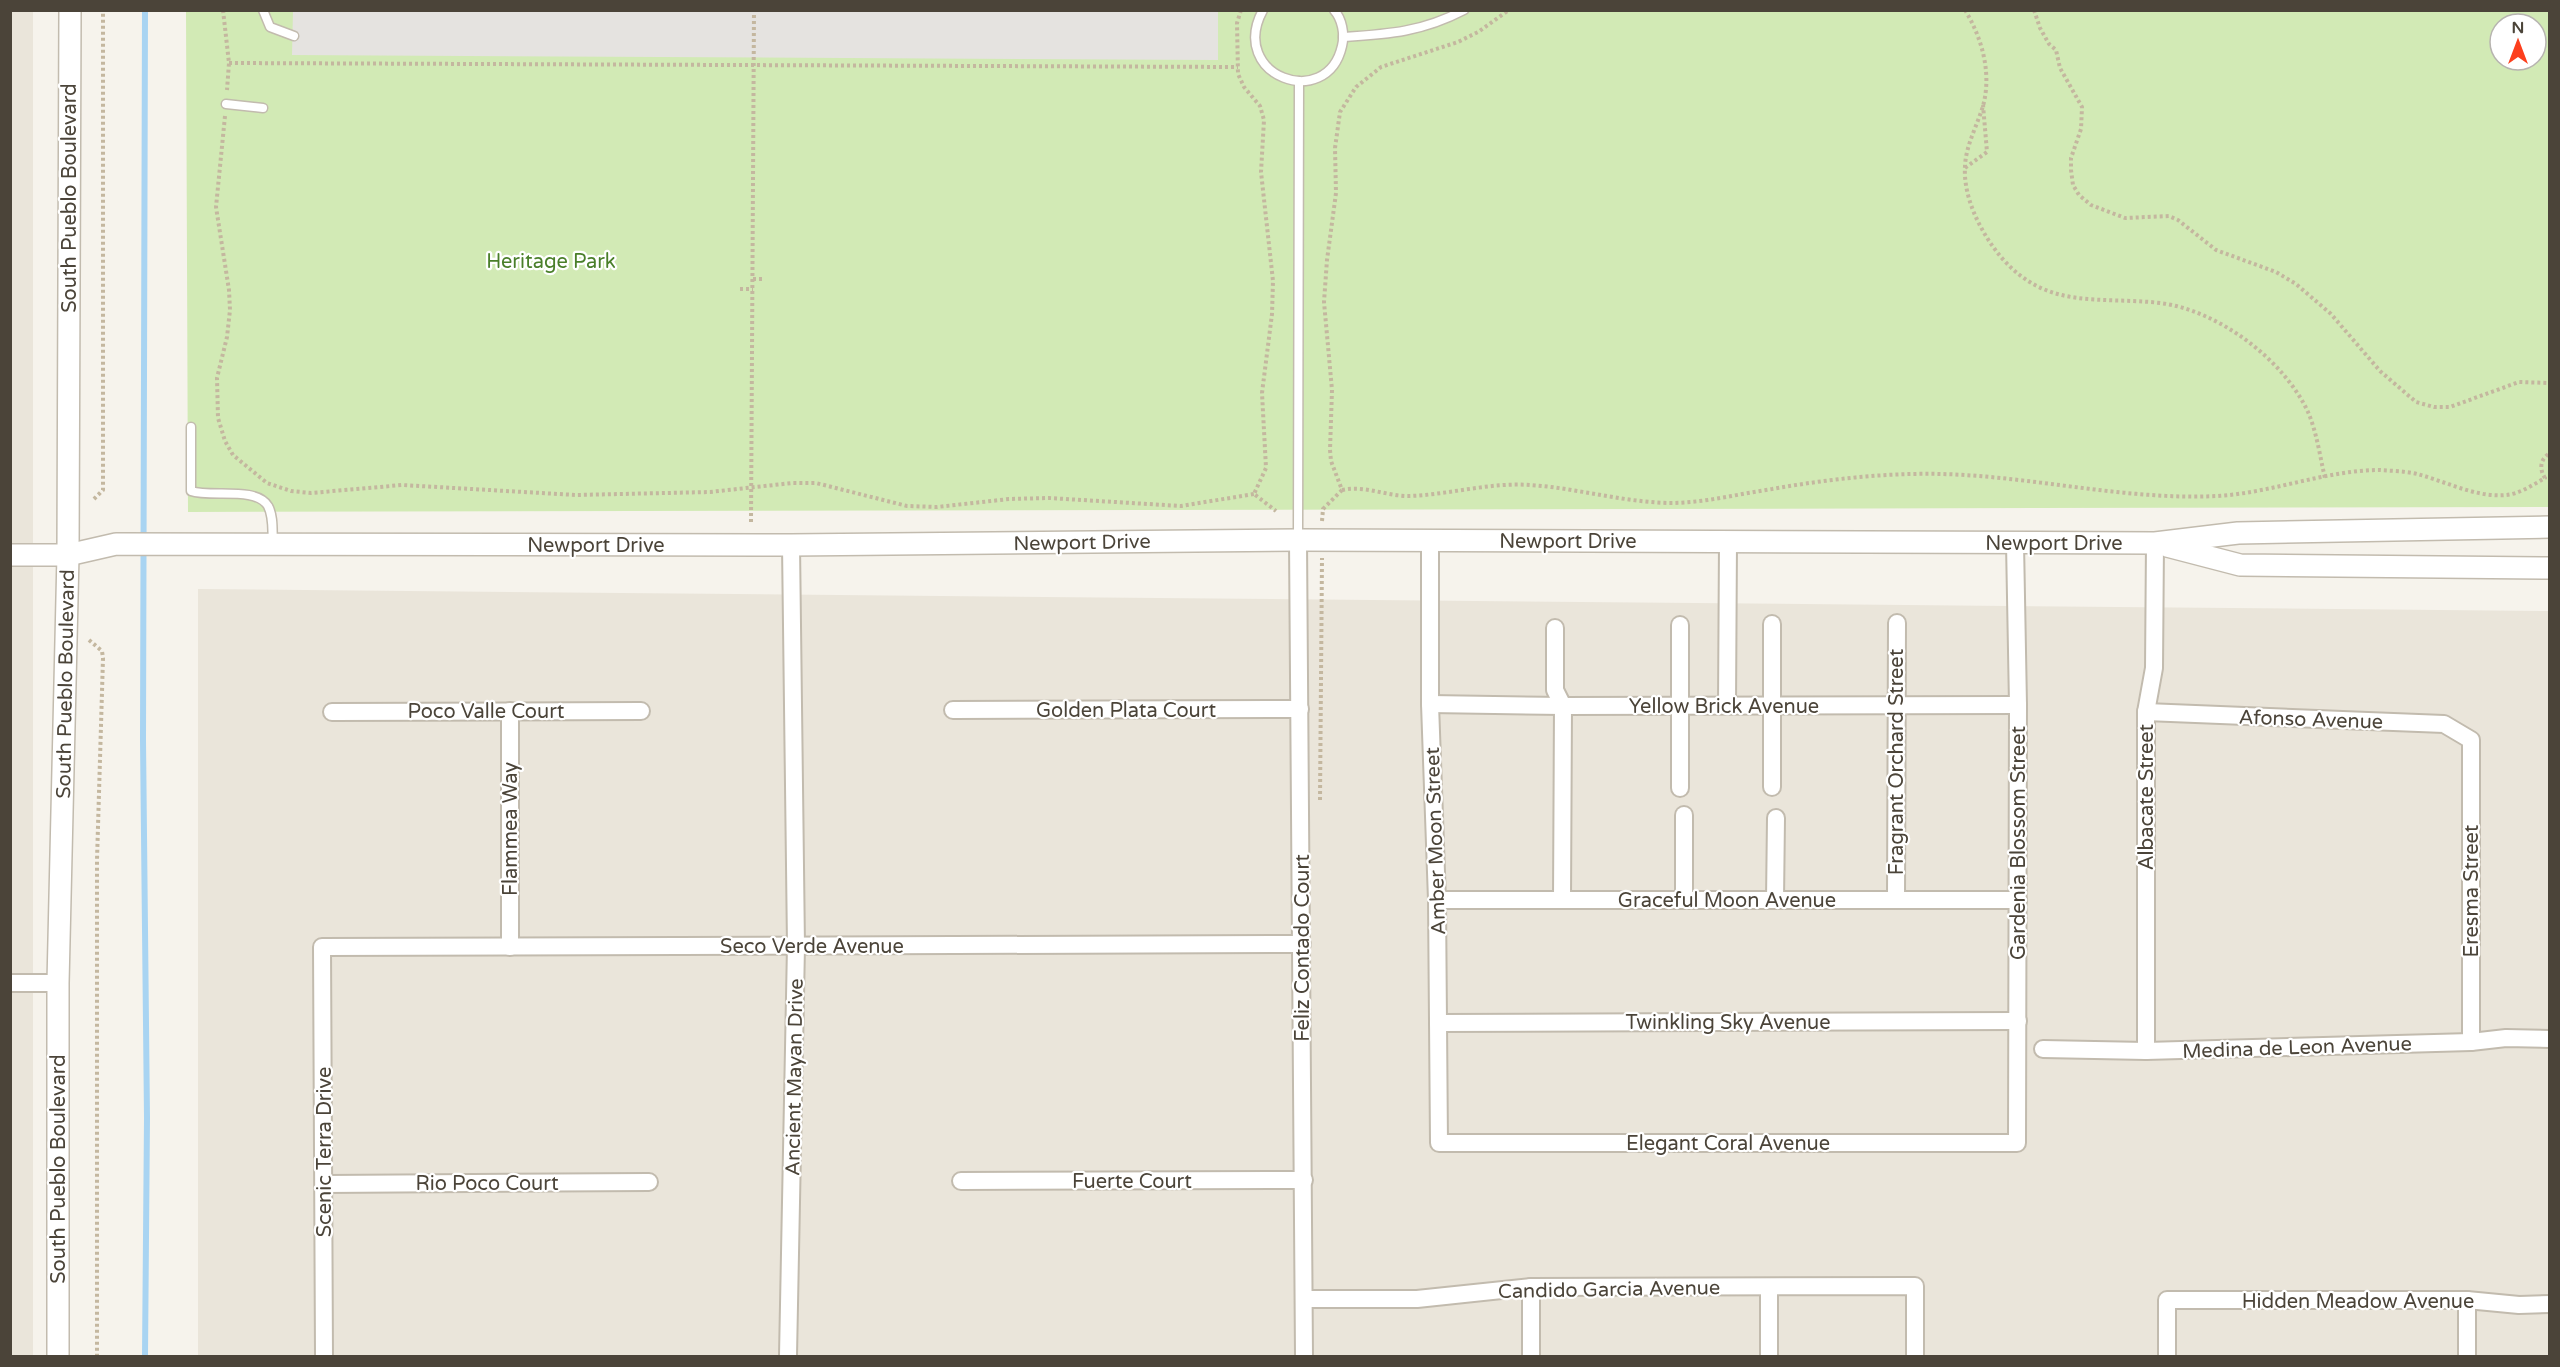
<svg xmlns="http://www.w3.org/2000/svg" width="2560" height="1367" font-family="'Varela Round',sans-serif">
<rect width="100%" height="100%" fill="#f6f3ec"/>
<g fill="#eae5da">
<rect x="10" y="11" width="23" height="1345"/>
<polygon points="198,589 2549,611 2549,1356 198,1356"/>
</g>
<path fill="#d2eab5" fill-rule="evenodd" d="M 186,11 L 2549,11 L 2549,507 L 188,512 ZM 2500,24 L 2536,24 L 2536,60 L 2500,60 Z"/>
<polygon fill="#e5e3e0" points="293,10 1218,11 1218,60 292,55"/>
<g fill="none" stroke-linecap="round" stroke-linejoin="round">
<polyline stroke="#a9d4f2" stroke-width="6" points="145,10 143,740 147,1118 145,1356"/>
<g stroke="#c2bbae" stroke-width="11">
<g id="service">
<polyline points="263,10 270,27 294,36"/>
<path d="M 1263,10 C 1227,76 1327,112 1342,46 C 1345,34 1342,19 1334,10"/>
<path d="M 1343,37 C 1389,34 1422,32 1464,10"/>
<polyline points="226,104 263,108"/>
<path d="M 191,427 L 191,491 C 211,498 256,486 268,506 C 274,517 272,532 273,544"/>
<polyline points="1298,540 1299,81"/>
</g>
</g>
<g stroke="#c2bbae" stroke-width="20">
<g id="minor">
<polyline points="1298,540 1304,1356"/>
<polyline points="1430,540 1430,704 1437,900 1439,1143 2017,1143 2018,705 2015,543"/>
<polyline points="1555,628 1555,690 1563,706 1562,900"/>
<polyline points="1430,704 1563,706 2018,705"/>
<polyline points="1727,705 1728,542"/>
<polyline points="953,710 1300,709"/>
<polyline points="510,711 510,947"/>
<polyline points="332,712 641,711"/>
<polyline points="2146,712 2444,724 2471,740 2471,1042"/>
<polyline points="1772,787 1772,624"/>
<polyline points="1680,788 1680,625"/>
<polyline points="1437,900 2018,900"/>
<polyline points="1684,900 1684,815"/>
<polyline points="1775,900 1776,818"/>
<polyline points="1896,900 1897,623"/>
<polyline points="10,983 58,983"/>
<polyline points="1438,1023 2018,1021"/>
<polyline points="2043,1049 2146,1051 2471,1042 2506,1038 2550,1039"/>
<polyline points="2146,1051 2146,712 2154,668 2155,543"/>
<polyline points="961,1181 1304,1180"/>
<polyline points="325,1184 649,1182"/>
<polyline points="1304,1299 1417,1299 1531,1287 1915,1286 1915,1356"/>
<polyline points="324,1356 322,947 1302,944"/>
<polyline points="788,1356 796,946 791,545"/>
<polyline points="1531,1356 1531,1287"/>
<polyline points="1769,1356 1769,1287"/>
<polyline points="2167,1356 2167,1300 2467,1300 2519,1305 2550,1304"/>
<polyline points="2467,1356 2467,1300"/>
</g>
</g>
<g stroke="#c2bbae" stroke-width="24">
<g id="tertiary">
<polyline points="2167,546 2240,565 2550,568"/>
<polyline points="10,555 68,555 116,544 791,545 1298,540 2155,543 2238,533 2550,527"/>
<polyline points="58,1356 58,983 68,555 70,10"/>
</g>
</g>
<g stroke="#c4b79f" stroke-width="4" stroke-dasharray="3 3" stroke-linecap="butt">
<polyline points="223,10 229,63 227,90"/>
<polyline points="1241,10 1237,23 1238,74 1244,87 1260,106 1264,120 1261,172 1273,281 1272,314 1262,393 1266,468 1254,494 1276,511"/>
<path d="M 1965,10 C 1982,38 1992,73 1983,106 C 1977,126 1966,145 1965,166 C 1963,198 1981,233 2001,257 C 2047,311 2100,296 2160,303 C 2218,310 2284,360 2308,412 C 2317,433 2320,457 2325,478"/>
<polyline points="2034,10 2040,28 2049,44 2056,50 2060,68 2082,107 2081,129 2071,158 2071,170 2073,185 2079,195 2091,205 2125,218 2169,216 2178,220 2216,250 2276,272 2296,284 2331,314 2380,371 2416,402 2434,407 2450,407 2519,382 2550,383"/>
<polyline points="229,63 1238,67"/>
<polyline points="225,116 216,207 229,290 230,310 227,337 217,378 218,418 225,441 233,455 267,483 291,491 311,493 402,485 576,495 710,492 792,483 816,483 907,506 937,507 1009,499 1049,498 1181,506 1254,494"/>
<polyline points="1965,168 1987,152 1983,105"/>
<polyline points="753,279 765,279"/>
<polyline points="740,289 753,289"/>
<path d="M 1342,490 C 1365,485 1386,496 1408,496 C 1448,495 1490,482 1530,485 C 1577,488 1622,502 1669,503 C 1704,503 1738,494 1772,489 C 1818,481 1865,475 1912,474 C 2015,471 2115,501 2217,496 C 2272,493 2326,470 2380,470 C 2392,471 2405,471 2417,474 C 2445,481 2476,498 2506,495 C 2519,494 2533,485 2545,478 C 2539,469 2540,459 2550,453"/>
<polyline points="94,499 103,490 103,10"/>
<polyline points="1322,521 1323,509 1342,490 1331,461 1330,450 1332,390 1324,302 1327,260 1336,193 1335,148 1340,112 1356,87 1381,67 1458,42 1478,32 1509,10"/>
<polyline points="751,522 754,10"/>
<polyline points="89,640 102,651 103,658 97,860 97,1356"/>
<polyline points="1320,800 1322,558"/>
</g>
<use href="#service" stroke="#fff" stroke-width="8"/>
<use href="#minor" stroke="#fff" stroke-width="16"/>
<use href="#tertiary" stroke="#fff" stroke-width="21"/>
</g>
<g text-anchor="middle" stroke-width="4.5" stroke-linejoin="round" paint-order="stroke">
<g font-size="20" fill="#4b4439" stroke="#fff">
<text transform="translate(69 198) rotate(-90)" y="7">South Pueblo Boulevard</text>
<text x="1568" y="548">Newport Drive</text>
<text transform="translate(1082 542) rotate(-1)" y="7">Newport Drive</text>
<text x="2054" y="550">Newport Drive</text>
<text x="596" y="552">Newport Drive</text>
<text transform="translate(65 684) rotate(-89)" y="7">South Pueblo Boulevard</text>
<text x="1724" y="713">Yellow Brick Avenue</text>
<text x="1126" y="717">Golden Plata Court</text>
<text x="486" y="718">Poco Valle Court</text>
<text transform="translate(2311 719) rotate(2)" y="7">Afonso Avenue</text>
<text transform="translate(1896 762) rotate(-90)" y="7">Fragrant Orchard Street</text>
<text transform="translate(2146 797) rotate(-90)" y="7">Albacate Street</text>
<text transform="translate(510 829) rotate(-90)" y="7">Flammea Way</text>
<text transform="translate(1435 841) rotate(-92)" y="7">Amber Moon Street</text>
<text transform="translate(2018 843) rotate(-90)" y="7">Gardenia Blossom Street</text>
<text transform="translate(2471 891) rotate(-90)" y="7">Eresma Street</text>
<text x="1727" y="907">Graceful Moon Avenue</text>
<text x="812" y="953">Seco Verde Avenue</text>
<text transform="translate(1302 948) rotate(-90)" y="7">Feliz Contado Court</text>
<text x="1728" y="1029">Twinkling Sky Avenue</text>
<text transform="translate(2297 1047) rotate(-2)" y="7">Medina de Leon Avenue</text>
<text transform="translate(794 1077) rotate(-89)" y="7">Ancient Mayan Drive</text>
<text x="1728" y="1150">Elegant Coral Avenue</text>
<text transform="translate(324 1152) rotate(-90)" y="7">Scenic Terra Drive</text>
<text transform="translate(58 1169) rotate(-90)" y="7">South Pueblo Boulevard</text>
<text x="1132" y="1188">Fuerte Court</text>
<text x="487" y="1190">Rio Poco Court</text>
<text transform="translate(1609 1289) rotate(-1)" y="7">Candido Garcia Avenue</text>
<text x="2358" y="1308">Hidden Meadow Avenue</text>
</g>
<g font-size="20" fill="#4a7f2a" stroke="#fff">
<text x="551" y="268">Heritage Park</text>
</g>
</g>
<rect width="2560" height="1367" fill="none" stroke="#4b4439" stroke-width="24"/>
<g transform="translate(2518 42)"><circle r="28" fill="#ffffff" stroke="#b7b4b0" stroke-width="1.5"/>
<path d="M0-4.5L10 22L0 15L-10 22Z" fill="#fc3f1d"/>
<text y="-9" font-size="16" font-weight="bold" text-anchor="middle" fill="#4b4439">N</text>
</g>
</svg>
